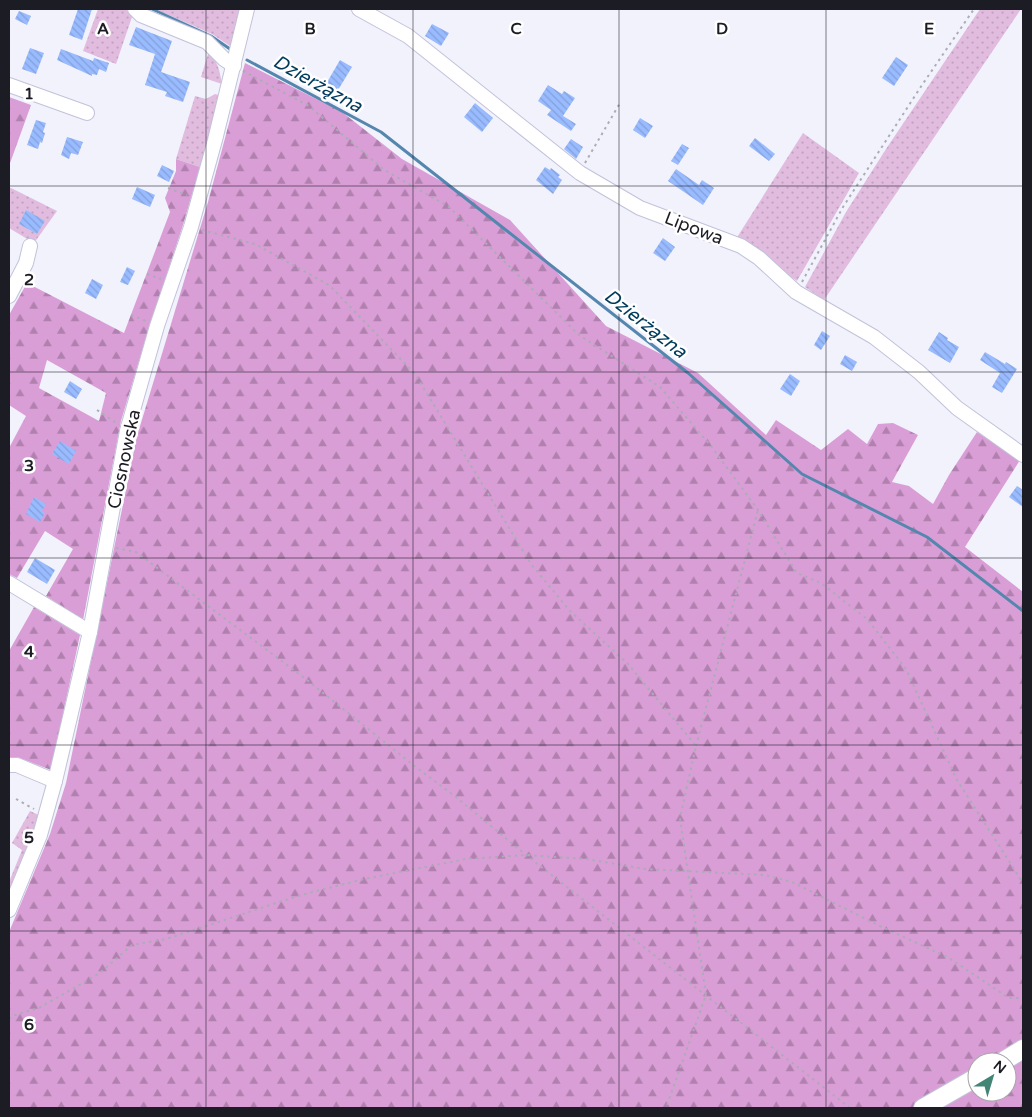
<svg xmlns="http://www.w3.org/2000/svg" width="1032" height="1117" font-family="'Varela Round',sans-serif">
<defs>
<pattern id="grass-dots" width="8" height="8" patternUnits="userSpaceOnUse" patternTransform="scale(1.25)"><rect width="8" height="8" fill="#e1bcdf"/><path d="M2 2h.1M6 6h.1" fill="none" stroke="#c0a1bf" stroke-width="1.8" stroke-linecap="round"/></pattern>
<pattern id="forest-firs" width="22" height="20" patternUnits="userSpaceOnUse" patternTransform="scale(1.25)"><rect width="22" height="20" fill="#da9ed7"/><path d="M5 1l3.5 6h-7zM16 11l3.5 6h-7z" fill="#b080ae"/></pattern>
<pattern id="building-back-hatch" width="6" height="6" patternUnits="userSpaceOnUse" patternTransform="scale(1.25)"><rect width="6" height="6" fill="#9bf"/><path d="M-1 5l2 2M0 0l6 6M5-1l2 2" fill="none" stroke="#83a0da"/></pattern>
</defs>
<rect width="100%" height="100%" fill="#f1f2fc"/>
<g fill="url(#grass-dots)">
<polygon points="98,9 126,9 132,17 116,64 83,51"/>
<polygon points="155,9 242,9 233,48 212,34"/>
<polygon points="980,9 1021,9 824,300 805,287 846,212 886,149"/>
<path d="M 203,45 C 216,59 219,65 222,84 L 201,77 L 208,54 Z"/>
<polygon points="215,94 219,95 219,102 200,167 176,159 195,96 206,99"/>
<polygon points="803,133 859,173 797,281 736,239"/>
<polygon points="9,187 57,211 34,243 9,228"/>
<polygon points="30,811 41,816 9,898 9,882 22,850 12,843"/>
</g>
<g fill="url(#forest-firs)" fill-rule="evenodd">
<path d="M 245,63 L 342,112 L 402,159 L 510,220 L 606,326 L 698,373 L 766,435 L 776,420 L 821,450 L 848,429 L 867,444 L 878,424 L 893,423 L 918,435 L 892,482 L 909,486 L 933,504 L 949,475 L 977,432 L 1020,460 L 965,547 L 1023,592 L 1023,1108 L 9,1108 L 9,932 L 50,834 L 66,783 L 137,436 L 208,202 ZM 977,1062 L 1007,1062 L 1007,1092 L 977,1092 Z"/>
<polygon points="9,97 31,105 9,166"/>
<path d="M 176,159 L 200,167 L 183,225 L 145,341 L 121,421 L 83,620 L 46,596 L 73,549 L 45,531 L 17,578 L 9,574 L 9,448 L 26,416 L 9,405 L 9,315 L 27,283 L 124,333 L 170,212 L 165,198 L 176,171 ZM 47,360 L 106,393 L 99,421 L 39,388 Z"/>
<polygon points="34,607 80,635 51,770 17,757 9,757 9,651"/>
</g>
<g fill="none" stroke-linecap="round" stroke-linejoin="round">
<g stroke="#5587ae" stroke-width="3">
<polyline points="152,9 211,36 230,49"/>
<polyline points="247,60 381,132 688,373 802,474 927,537 1023,611"/>
</g>
</g>
<g fill="url(#building-back-hatch)">
<polygon points="78,9 92,9 82,40 69,35"/>
<polygon points="19,11 31,16 27,25 15,19"/>
<polygon points="432,24 449,33 441,46 425,36"/>
<polygon points="136,27 172,41 161,72 190,82 183,102 165,96 167,92 145,85 155,54 129,45"/>
<polygon points="30,48 44,53 36,74 22,69"/>
<polygon points="61,49 93,61 94,58 109,63 106,72 99,69 97,75 92,74 92,76 57,60"/>
<polygon points="896,57 908,65 894,86 882,78"/>
<polygon points="340,60 352,67 338,90 326,84"/>
<polygon points="548,85 562,94 564,91 575,98 563,116 576,124 571,131 547,115 551,110 538,101"/>
<polygon points="475,103 493,118 482,132 464,117"/>
<polygon points="640,118 653,126 645,138 633,130"/>
<polygon points="36,120 46,123 43,132 45,133 42,143 40,142 38,149 27,145"/>
<polygon points="67,137 83,142 78,155 71,153 69,159 61,155"/>
<polygon points="755,138 775,154 769,161 749,146"/>
<polygon points="571,139 583,147 576,159 564,149"/>
<polygon points="682,144 689,148 678,165 671,161"/>
<polygon points="162,165 174,171 169,182 157,176"/>
<polygon points="545,167 550,170 551,168 560,175 558,177 562,180 553,194 536,180"/>
<polygon points="676,169 699,185 702,180 714,188 703,205 668,181"/>
<polygon points="137,187 155,195 150,207 132,199"/>
<polygon points="26,210 45,221 37,234 19,224"/>
<polygon points="663,238 675,247 665,261 653,253"/>
<polygon points="127,267 135,271 128,285 120,282"/>
<polygon points="92,279 103,285 96,299 85,293"/>
<polygon points="822,331 830,336 821,350 814,345"/>
<polygon points="939,332 948,338 947,340 959,347 950,363 928,350"/>
<polygon points="985,352 1005,364 1006,362 1017,369 1002,393 992,387 1000,373 980,360"/>
<polygon points="845,355 857,362 852,371 840,364"/>
<polygon points="790,374 800,381 791,396 780,389"/>
<polygon points="70,381 82,389 76,399 64,392"/>
<polygon points="60,441 76,451 69,464 52,454"/>
<polygon points="1017,486 1023,490 1023,507 1009,497"/>
<polygon points="34,497 46,504 42,511 45,513 40,522 26,514"/>
<polygon points="35,558 55,570 47,584 27,572"/>
</g>
<g fill="none" stroke-linecap="round" stroke-linejoin="round">
<g stroke="#c2c2da" stroke-width="16">
<g id="minor">
<polyline points="135,9 141,15 207,42 224,59 234,66"/>
<polyline points="359,9 408,36 580,173 640,208 741,246 759,258 796,292 874,337 919,372 957,408 1023,455"/>
<polyline points="9,85 87,113"/>
<polyline points="9,296 26,263 30,246"/>
<polyline points="9,583 90,632"/>
<polyline points="9,765 17,765 55,781"/>
<polyline points="9,910 40,835 55,781 90,632 127,431 157,326 191,227 215,140 247,9"/>
</g>
</g>
<g stroke="#c2c2da" stroke-width="20">
<g id="major">
<polyline points="1002,1062 1023,1049"/>
<polyline points="923,1108 977,1077"/>
</g>
</g>
<g stroke="#abacb5" stroke-width="2" stroke-dasharray="2.5 4" stroke-linecap="butt">
<polyline points="243,71 309,106 383,169 449,207 579,335 660,387 711,446 758,510 797,573 821,583 867,619 906,669 957,780 1023,883"/>
<polyline points="585,163 620,103"/>
<polyline points="168,188 187,195"/>
<polyline points="202,230 255,244 329,285 415,374 531,564 570,611 628,664 696,746 680,818 706,995 666,1108"/>
<polyline points="147,274 161,279"/>
<polyline points="802,282 843,207 922,85 974,9"/>
<polyline points="131,315 146,321"/>
<polyline points="97,410 118,424"/>
<polyline points="116,548 136,552 307,680 417,768 456,797 526,855 850,1108"/>
<polyline points="696,746 758,510"/>
<polyline points="16,799 34,809"/>
<polyline points="9,1019 12,1016 39,1008 100,973 132,945 166,939 301,895 364,879 466,859 526,855 587,859 645,869 765,875 792,882 880,926 949,958 1009,998 1023,998"/>
</g>
<use href="#minor" stroke="#fff" stroke-width="14"/>
<use href="#major" stroke="#fff" stroke-width="18"/>
</g>
<path fill="none" stroke="#1c1c25" stroke-width="1" stroke-opacity="0.55" d="M 206,9 L 206,1108M 413,9 L 413,1108M 619,9 L 619,1108M 826,9 L 826,1108M 9,186 L 1023,186M 9,372 L 1023,372M 9,558 L 1023,558M 9,745 L 1023,745M 9,931 L 1023,931"/>
<g text-anchor="middle" stroke-width="5" stroke-linejoin="round" paint-order="stroke">
<g font-size="18" fill="#1c1c25" stroke="#fff">
<text transform="translate(694 228) rotate(21)" y="6">Lipowa</text>
<text transform="translate(124 459) rotate(-78)" y="6">Ciosnowska</text>
</g>
<g font-size="19" font-style="italic" fill="#003b5c" stroke="#fff">
<text transform="translate(318 83) rotate(29)" y="7">Dzierżązna</text>
<text transform="translate(646 323) rotate(38)" y="7">Dzierżązna</text>
</g>
</g>
<g font-size="16" text-anchor="middle" font-weight="bold" fill="#1c1c25" stroke="#fff" stroke-width="5" stroke-linejoin="round" paint-order="stroke">
<text x="103" y="34">A</text>
<text x="310" y="34">B</text>
<text x="516" y="34">C</text>
<text x="722" y="34">D</text>
<text x="929" y="34">E</text>
<text x="29" y="99">1</text>
<text x="29" y="285">2</text>
<text x="29" y="471">3</text>
<text x="29" y="657">4</text>
<text x="29" y="843">5</text>
<text x="29" y="1030">6</text>
</g>
<rect width="1032" height="1117" fill="none" stroke="#1c1c25" stroke-width="20"/>
<g transform="translate(992 1077) rotate(38)"><circle r="24" fill="#ffffff" stroke="#a4a4a8"/>
<path d="M0-4L9 19L0 12L-9 19Z" fill="#428475"/>
<text y="-8" font-size="14" font-weight="bold" text-anchor="middle" fill="#1c1c25">N</text>
</g>
</svg>
